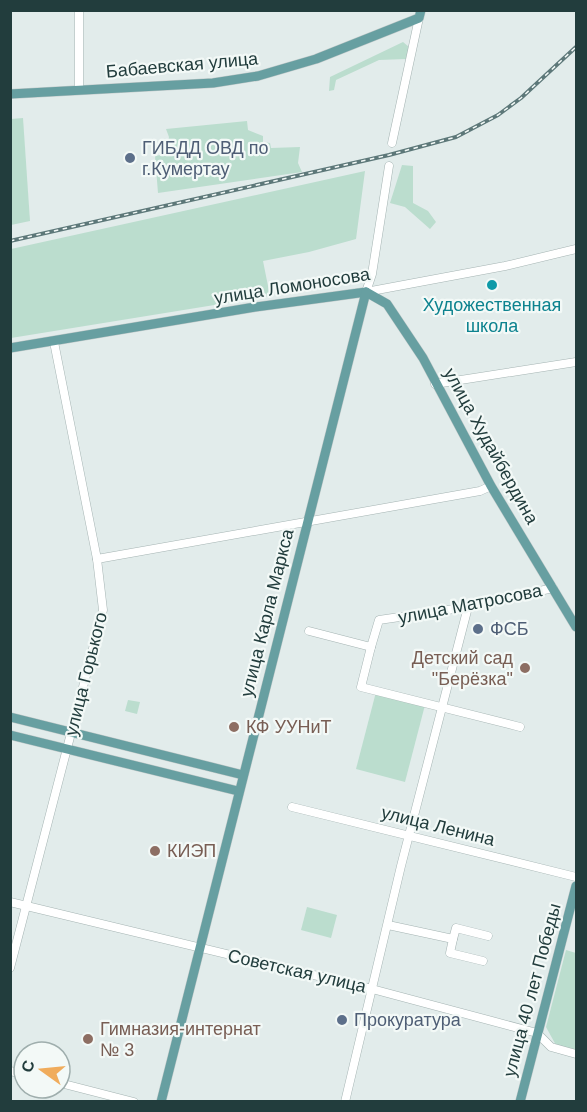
<svg xmlns="http://www.w3.org/2000/svg" width="587" height="1112" font-family="Arial,sans-serif">
<rect width="100%" height="100%" fill="#e2eceb"/>
<g fill="#bbddce">
<polygon points="403,42 409,47 406,59 379,60 336,80 334,90 329,91 330,77"/>
<polygon points="23,118 30,221 11,225 11,119"/>
<polygon points="247,121 248,130 263,136 263,142 270,143 271,148 300,147 298,163 302,172 158,193 155,156 166,154 169,137 166,129"/>
<polygon points="402,165 413,166 413,203 428,211 436,222 430,229 405,207 390,203"/>
<polygon points="365,171 356,239 309,252 263,261 270,296 11,338 11,249"/>
<polygon points="376,692 425,705 405,782 356,769"/>
<polygon points="128,700 140,702 137,714 125,711"/>
<polygon points="307,907 337,915 331,938 301,930"/>
<polygon points="566,950 576,953 576,1052 557,1047 546,1027"/>
</g>
<g fill="none" stroke-linecap="round" stroke-linejoin="round">
<g stroke="#a5b4b3" stroke-width="9">
<g id="minor">
<polyline points="79,10 79,90"/>
<polyline points="392,143 419,18"/>
<polyline points="366,292 505,266 576,249"/>
<polyline points="366,292 372,274 389,166"/>
<polyline points="435,384 576,362"/>
<polyline points="97,559 480,491 491,486"/>
<polyline points="309,631 371,647 379,620 468,607 553,588"/>
<polyline points="371,647 361,687 520,727"/>
<polyline points="292,807 576,877"/>
<polyline points="10,902 372,989 537,1033 551,1047 576,1054"/>
<polyline points="388,925 453,939 450,953 483,961"/>
<polyline points="453,939 456,928 488,936"/>
<polyline points="10,968 103,610 97,559 54,342"/>
<polyline points="10,1071 24,1074"/>
<polyline points="60,1083 134,1102"/>
<polyline points="345,1102 401,866 468,607"/>
</g>
</g>
<g stroke="#c1c9c9" stroke-width="10">
<g id="major">
<polyline points="10,94 213,83 258,76 316,59 419,18 421,10"/>
<polyline points="366,292 387,304 423,358 491,486 576,627"/>
<polyline points="10,348 249,308 366,292"/>
<polyline points="10,717 243,775"/>
<polyline points="10,735 238,791"/>
<polyline points="161,1102 366,292"/>
<polyline points="520,1102 576,886"/>
</g>
</g>
<use href="#minor" stroke="#fff" stroke-width="8"/>
<use href="#major" stroke="#679fa1" stroke-width="9"/>
<g stroke="#5d7879" stroke-width="4">
<polyline id="rail" points="10,241 389,155 456,137 498,115 521,98 576,47"/>
</g>
<use href="#rail" stroke="#f3f9f7" stroke-width="1.5" stroke-dasharray="4.5" stroke-linecap="butt"/>
</g>
<g fill="#5c6f8a" stroke="#f3f9f7" stroke-width="2">
<circle cx="130" cy="158" r="6"/>
<circle cx="478" cy="629" r="6"/>
<circle cx="342" cy="1020" r="6"/>
</g>
<circle fill="#0f9aa8" stroke="#f3f9f7" stroke-width="2" cx="492" cy="285" r="6"/>
<g fill="#8d6e63" stroke="#f3f9f7" stroke-width="2">
<circle cx="525" cy="668" r="6"/>
<circle cx="234" cy="727" r="6"/>
<circle cx="155" cy="851" r="6"/>
<circle cx="88" cy="1039" r="6"/>
</g>
<g text-anchor="middle" stroke-width="4.5" stroke-linejoin="round" paint-order="stroke">
<g font-size="18" fill="#223d3d" stroke="#f3f9f7">
<text transform="translate(182 65) rotate(-5)" y="6">Бабаевская улица</text>
<text transform="translate(292 286) rotate(-9)" y="6">улица Ломоносова</text>
<text transform="translate(491 446) rotate(61)" y="6">улица Худайбердина</text>
<text transform="translate(470 604) rotate(-11)" y="6">улица Матросова</text>
<text transform="translate(267 613) rotate(-76)" y="6">улица Карла Маркса</text>
<text transform="translate(86 674) rotate(-76)" y="6">улица Горького</text>
<text transform="translate(438 826) rotate(14)" y="6">улица Ленина</text>
<text transform="translate(297 971) rotate(13)" y="6">Советская улица</text>
<text transform="translate(532 990) rotate(-75)" y="6">улица 40 лет Победы</text>
</g>
<g font-size="18" fill="#4e5e75" stroke="#f3f9f7" text-anchor="start">
<text x="142" y="154">ГИБДД ОВД по<tspan x="142" dy="21">г.Кумертау</tspan></text>
<text x="490" y="635">ФСБ</text>
<text x="354" y="1026">Прокуратура</text>
</g>
<g font-size="18" fill="#0d838f" stroke="#f3f9f7">
<text x="492" y="311">Художественная<tspan x="492" dy="21">школа</tspan></text>
</g>
<g font-size="18" fill="#785e54" stroke="#f3f9f7" text-anchor="start">
<text x="513" y="664" text-anchor="end">Детский сад<tspan x="513" dy="21">"Берёзка"</tspan></text>
<text x="246" y="733">КФ УУНиТ</text>
<text x="167" y="857">КИЭП</text>
<text x="100" y="1035">Гимназия-интернат<tspan x="100" dy="21">№ 3</tspan></text>
</g>
</g>
<rect width="587" height="1112" fill="none" stroke="#223d3d" stroke-width="24"/>
<g transform="translate(42 1070) rotate(285)"><circle r="28" fill="#f3f9f7" stroke="#9faead" stroke-width="1.5"/>
<path d="M0-4.5L10 22L0 15L-10 22Z" fill="#f0ac5c"/>
<text y="-9" font-size="16" font-weight="bold" text-anchor="middle" fill="#223d3d">С</text>
</g>
</svg>
